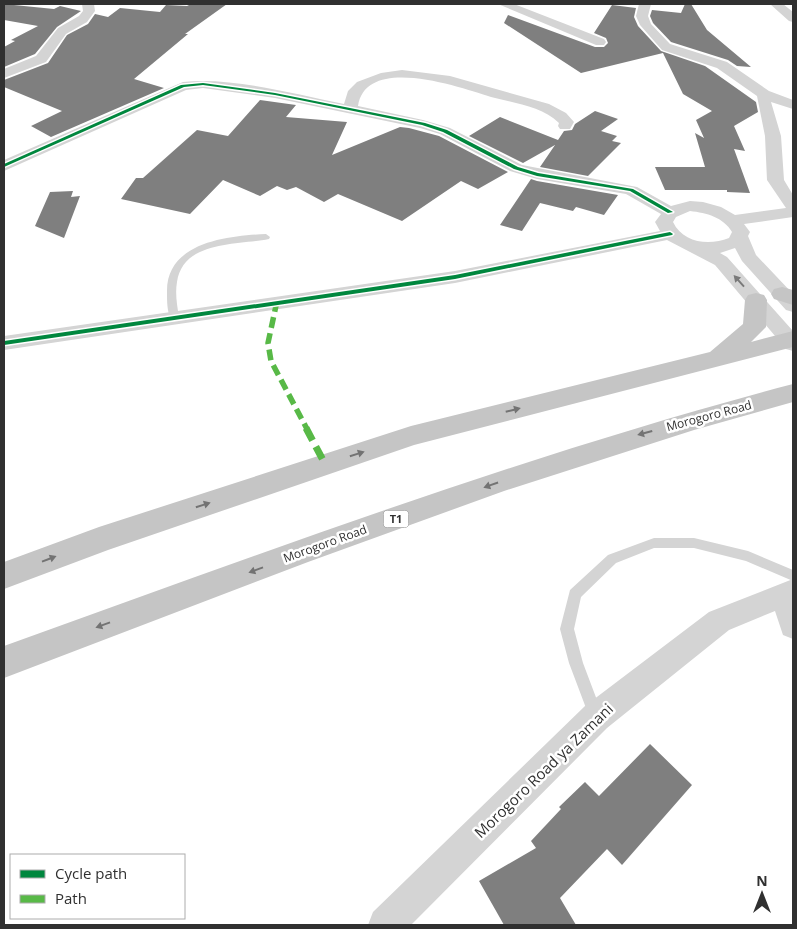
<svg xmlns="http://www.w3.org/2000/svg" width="797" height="929" font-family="'Open Sans',sans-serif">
<rect width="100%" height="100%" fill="#fff"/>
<g fill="#7f7f7f">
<polygon points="4,4 54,9 60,6 81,11 57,27 35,54 4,67 4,47 15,41 11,40 38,26 4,20"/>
<polygon points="191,4 227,4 185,34 188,34 134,79 164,88 51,137 31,126 62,111 4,87 4,80 48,63 67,35 88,24 95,14 108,17 120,8 160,12 166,5 187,6"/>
<polygon points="685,4 691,4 707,30 751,67 737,66 728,60 671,42 653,23 650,16 652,10 681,13"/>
<polygon points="612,5 636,8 634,17 638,26 661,51 705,66 756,102 758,112 734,126 745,151 734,149 750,193 727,192 727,190 665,190 655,167 705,167 695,133 704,138 696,120 712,111 683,94 663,53 581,73 504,23 508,15 595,47 604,47 608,43 606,38 594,33"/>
<polygon points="260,100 296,105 286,117 347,122 332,155 400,127 409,128 439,136 508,172 478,189 461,181 402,221 338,194 324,202 296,187 287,190 277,186 260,196 223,180 190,214 121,199 136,178 143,178 197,130 228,136"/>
<polygon points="595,111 618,119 601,131 617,136 612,141 621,143 588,176 540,167 555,145 523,163 469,136 500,117 558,140 564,131 572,130 575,124"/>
<polygon points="531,179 537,181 618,195 604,215 576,207 573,211 540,203 522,231 500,225"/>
<polygon points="73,191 71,197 80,196 64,238 35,226 50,192"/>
<polygon points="650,744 692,785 622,865 607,849 560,898 576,925 504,925 479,881 536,848 531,841 561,809 559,807 585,782 599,796"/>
</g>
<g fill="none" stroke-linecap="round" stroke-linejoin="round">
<g fill="#d4d4d4" fill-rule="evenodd">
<path d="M 266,234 L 270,237 L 269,239 C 239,245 183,240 177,282 C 175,293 177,305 179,317 L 177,319 L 171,319 C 167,312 167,301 167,292 C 166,242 228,236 266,234 Z"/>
<polygon points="654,538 694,538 748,551 793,570 793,581 746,561 694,548 654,548 616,563 581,597 574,629 583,663 603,716 601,721 596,723 591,721 589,716 569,663 560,629 569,594 570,590 608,555"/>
</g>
<g fill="#d4d4d4" fill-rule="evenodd">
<polygon points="82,4 94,4 95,11 87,22 66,34 46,62 4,78 4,69 36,56 58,28 79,16 83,11"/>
<polygon points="498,4 514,4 604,39 606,42 604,45 596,45"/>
<path d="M 639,4 L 651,4 L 648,16 L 651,24 L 670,44 L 727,62 L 769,91 L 793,100 L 793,109 L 771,102 L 781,136 L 784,180 L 793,195 L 793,217 L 744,224 L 750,232 L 748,236 L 756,255 L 793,294 L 793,312 L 786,310 L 742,261 L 735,248 L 720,253 L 727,257 L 793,331 L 793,351 L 786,349 L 715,265 L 667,240 L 455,283 L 4,350 L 4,336 L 455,271 L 660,231 L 655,222 L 661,214 L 626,194 L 537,179 L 510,171 L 440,134 L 420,128 L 275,98 L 203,88 L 186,90 L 4,171 L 4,160 L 183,82 C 234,77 293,94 344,104 L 348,91 L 357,82 L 381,73 L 402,70 L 450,76 L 549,104 L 566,113 L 574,122 L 570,129 L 560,129 L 558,126 L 559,123 C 542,106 514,103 491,97 C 460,87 366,54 358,106 L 423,120 L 450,128 L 522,165 L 637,187 L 671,206 L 690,201 L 703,202 L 721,207 L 735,215 L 786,208 L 767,180 L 765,136 L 757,96 L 717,68 L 662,50 L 640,25 L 636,16 ZM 690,211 C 707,213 723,217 732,232 L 729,238 C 709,246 683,243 673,222 L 676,217 Z"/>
<polygon points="770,4 783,4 793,12 793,22 789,21"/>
<polygon points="793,579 793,639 783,635 775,611 729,630 607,728 411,925 368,925 373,912 585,706 709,612"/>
</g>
<g fill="#c5c5c5" fill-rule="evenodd">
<polygon points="782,287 793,290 793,305 774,299 771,294 774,289"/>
<polygon points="756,293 764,295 767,300 766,327 751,342 793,331 793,347 414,445 108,550 4,589 4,562 99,527 411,426 710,352 743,324 745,300 748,295"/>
<path d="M 793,384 L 793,402 L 694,430 L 504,491 L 308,562 L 4,678 L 4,646 C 265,552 524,455 793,384 Z"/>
</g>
<polyline stroke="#58b947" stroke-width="5.5" stroke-dasharray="11 5.5" stroke-linecap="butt" points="277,301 268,343 271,361 307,429"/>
<polyline stroke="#58b947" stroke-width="7" stroke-dasharray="14 7" stroke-linecap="butt" points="306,428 325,464"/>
<g stroke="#fff" stroke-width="3">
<g id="cycleway">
<polygon points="203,83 275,93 425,123 447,130 518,167 538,173 633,189 673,212 668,213 630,191 537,176 514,169 443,132 422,125 275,95 203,85 184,87 4,167 4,164 181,85"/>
<polygon points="670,232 673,234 672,235 455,279 4,345 4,341 455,275"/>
</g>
</g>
<use href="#cycleway" fill="#00873e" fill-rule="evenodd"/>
</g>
<defs><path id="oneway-solid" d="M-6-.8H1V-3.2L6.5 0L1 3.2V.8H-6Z" transform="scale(1.25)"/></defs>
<use fill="#7a7a7a" href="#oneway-solid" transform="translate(739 281) rotate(-132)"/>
<g fill="#737373">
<use href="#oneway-solid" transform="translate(513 410) rotate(-14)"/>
<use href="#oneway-solid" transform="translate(645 433) rotate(165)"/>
<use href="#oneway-solid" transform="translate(357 454) rotate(-18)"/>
<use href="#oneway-solid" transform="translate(491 485) rotate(161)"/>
<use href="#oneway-solid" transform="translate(203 505) rotate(-18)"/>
<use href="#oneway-solid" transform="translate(49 559) rotate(-21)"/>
<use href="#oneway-solid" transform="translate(256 570) rotate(160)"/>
<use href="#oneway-solid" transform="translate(103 625) rotate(160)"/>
</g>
<g text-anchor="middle" stroke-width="5" stroke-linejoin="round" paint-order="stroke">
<rect fill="#fff" stroke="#6e6e6e" stroke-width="1" x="383.5" y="510.5" width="25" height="17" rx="4"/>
<g font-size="11" font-weight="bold" fill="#303030">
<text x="396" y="523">T1</text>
</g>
<g font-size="12" fill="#303030" stroke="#fff">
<text transform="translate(709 416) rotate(-15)" y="4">Morogoro Road</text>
<text transform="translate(325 544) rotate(-20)" y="4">Morogoro Road</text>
</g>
<g font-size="15" fill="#303030" stroke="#fff">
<text transform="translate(544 771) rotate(-44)" y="5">Morogoro Road ya Zamani</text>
</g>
</g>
<rect width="797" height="929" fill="none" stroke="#303030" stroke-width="10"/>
<rect x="10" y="854" width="175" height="65" fill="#ffffff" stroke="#acacac"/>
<rect x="20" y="870" width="25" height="8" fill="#00873e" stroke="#acacac"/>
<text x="55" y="879" font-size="15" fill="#303030">Cycle path</text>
<rect x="20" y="895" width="25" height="8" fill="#58b947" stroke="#acacac"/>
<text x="55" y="904" font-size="15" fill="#303030">Path</text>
<g transform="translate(762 894)" stroke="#ffffff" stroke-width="4" paint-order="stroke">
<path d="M0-4L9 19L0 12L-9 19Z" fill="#303030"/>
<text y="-8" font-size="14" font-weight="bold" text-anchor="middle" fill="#303030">N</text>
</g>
</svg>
